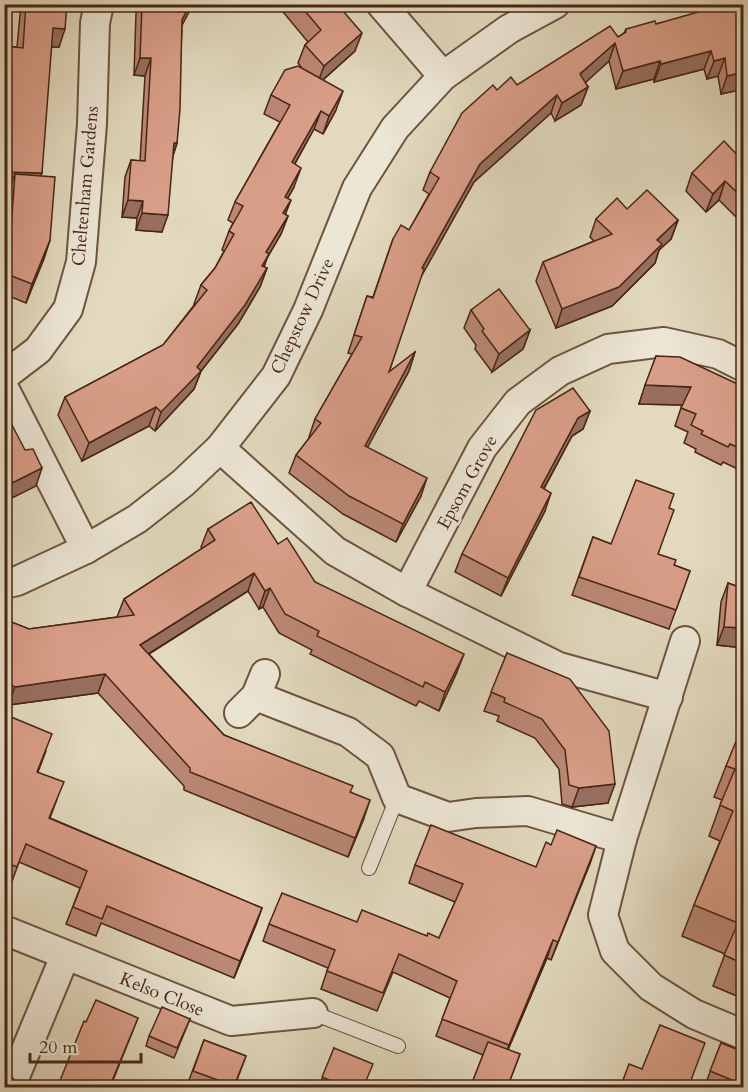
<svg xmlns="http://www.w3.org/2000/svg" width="748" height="1092" font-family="Cardo,serif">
<rect width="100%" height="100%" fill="#e2d9be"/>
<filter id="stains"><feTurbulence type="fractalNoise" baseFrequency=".00333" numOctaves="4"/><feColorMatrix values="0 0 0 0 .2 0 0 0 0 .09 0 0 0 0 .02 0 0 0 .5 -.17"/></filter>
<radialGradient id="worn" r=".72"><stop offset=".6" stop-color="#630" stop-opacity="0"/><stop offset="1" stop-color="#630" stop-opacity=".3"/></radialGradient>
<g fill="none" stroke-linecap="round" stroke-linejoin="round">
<g stroke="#6e533f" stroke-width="16">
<g id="lane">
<polyline points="369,868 397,798"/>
<polyline points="313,1013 398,1046"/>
</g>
</g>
<g stroke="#6e533f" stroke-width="32">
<g id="street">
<polyline points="381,4 443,76"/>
<polyline points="4,376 38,350 68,309 81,262 92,124 95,23 99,4"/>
<polyline points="4,388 86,549"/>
<polyline points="220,448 335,551 407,592 559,667 668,697"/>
<polyline points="4,584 17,581 86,549 137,519 183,483 220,448 276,376 308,310 357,188 395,128 443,76 509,29 555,4"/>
<polyline points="407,592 482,448 518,402 560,371 608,349 664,342 718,354 744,367"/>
<polyline points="256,696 348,732 380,756 397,798 448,817 476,813 528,811 622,839 685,641"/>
<polyline points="239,713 256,696 265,674"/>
<polyline points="622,839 603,915 615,951 651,987 694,1014 744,1035"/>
<polyline points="4,930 231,1021 313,1013"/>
<polyline points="16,1074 65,956"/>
</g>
</g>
<use href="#lane" stroke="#ece6d5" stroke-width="14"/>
<use href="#street" stroke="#ece6d5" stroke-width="28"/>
</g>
<g fill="#bb8875" stroke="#482615" stroke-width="1.5">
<polygon points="21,4 67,4 59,47 51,47 41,176 50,240 26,303 4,294 4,240 9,190 4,190 4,46 17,47"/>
<polygon points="140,4 193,4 182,25 177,143 173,156 162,232 136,230 137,218 122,217 125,177 131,160 140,161 145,76 134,75 136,13"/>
<polygon points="274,4 342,4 340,8 355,51 323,80 336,110 323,134 314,129 295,164 294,187 288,198 285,215 288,216 281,234 267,258 264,267 267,268 260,287 238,324 201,371 194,389 155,431 149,426 82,461 58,415 65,397 163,345 195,304 194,304 201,285 215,268 224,251 222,250 229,231 233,223 228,220 235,202 280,122 264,114 271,95 301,67 298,63 305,45 308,42 279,7"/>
<polygon points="744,4 744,89 721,94 718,76 707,79 704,69 654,82 654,79 616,89 609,61 585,82 588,87 581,105 555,121 551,113 474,182 421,276 389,372 415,352 409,371 367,448 421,496 396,542 343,514 289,473 296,455 310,437 309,437 315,419 352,354 348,353 367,296 373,297 393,239 409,230 429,194 423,190 430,172 497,90 517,85 618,37 624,33 626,29 656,24"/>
<polygon points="744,162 744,225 719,200 706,212 686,191 692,173"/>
<polygon points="627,209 678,220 671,239 659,250 655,263 612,306 556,328 536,281 543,262 594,241 590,237 596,219"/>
<polygon points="471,310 530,330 523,349 492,372 475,349 476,345 464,328"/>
<polygon points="656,356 744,387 744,472 723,462 721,465 695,452 696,449 684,443 688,432 675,426 682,405 639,404"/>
<polygon points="590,411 583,429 572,436 544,489 545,511 501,596 455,572 462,554"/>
<polygon points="669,508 658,554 674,565 690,571 669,629 572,595 593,537 611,544"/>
<polygon points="208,529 278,544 315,582 457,672 439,711 419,701 416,706 310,654 312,650 279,633 263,607 259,609 248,591 149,654 224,735 351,792 364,818 348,857 184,790 184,786 98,693 8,705 4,704 4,619 29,629 117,617 124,599 202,549 201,547"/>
<polygon points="728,583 744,589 744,648 717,645 721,602"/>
<polygon points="507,653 608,803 572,807 562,804 559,769 535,738 497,721 499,716 484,711"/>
<polygon points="4,714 46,751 38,772 57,799 50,818 262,908 234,978 101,923 96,936 66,924 80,888 19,862 11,884 4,882"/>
<polygon points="744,736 744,999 713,986 725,954 682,936 694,905 720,841 709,836 722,800 714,797 726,766"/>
<polygon points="551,845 596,846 551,960 547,958 508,1050 520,1054 507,1088 470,1088 483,1055 436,1036 450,998 393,972 377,1011 321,989 328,968 263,941 269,924 357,922 439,938 455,902 409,883 415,865 536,867"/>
<polygon points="190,1019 174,1058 146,1046 149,1036"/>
<polygon points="204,1040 246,1056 234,1088 208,1088 189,1080"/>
<polygon points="721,1043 744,1052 744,1088 704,1088"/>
<polygon points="334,1048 364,1088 321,1088 319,1087"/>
</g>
<g fill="#986f5f" stroke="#482615" stroke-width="1.5">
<polygon points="190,4 193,4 176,37 182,20"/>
<polygon points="53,28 65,29 59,47 46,47"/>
<polygon points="362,33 355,51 317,85 324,66"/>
<polygon points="615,43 609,61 574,93 580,74"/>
<polygon points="711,51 704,69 654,82 661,64"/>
<polygon points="140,58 151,58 145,76 134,75"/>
<polygon points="725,58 718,76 707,79 714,61"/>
<polygon points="660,61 654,79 616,89 623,71"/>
<polygon points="744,72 744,89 721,94 727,76"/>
<polygon points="588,87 581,105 555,121 562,103"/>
<polygon points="343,91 336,110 323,134 329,116"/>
<polygon points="557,95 551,113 474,182 416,286 422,268 480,164"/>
<polygon points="321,111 314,129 285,181 292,162"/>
<polygon points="174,143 177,143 171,161"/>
<polygon points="301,168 294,187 278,215 285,197"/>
<polygon points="4,172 42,173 35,191 15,174 9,190 4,190"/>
<polygon points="725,181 719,200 706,212 713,194"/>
<polygon points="128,200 143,201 137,218 122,217"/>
<polygon points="291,200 284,218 283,213"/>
<polygon points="142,213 168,215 162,232 136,230"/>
<polygon points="288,216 281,234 267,258 262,272 255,284 266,252"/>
<polygon points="678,220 671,239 659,250 655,263 612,306 556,328 562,309 657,240"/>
<polygon points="50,240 44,259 26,303 32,284"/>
<polygon points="267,268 260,287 238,324 201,371 194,389 155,431 161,412 197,367"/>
<polygon points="530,330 523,349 492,372 499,354"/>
<polygon points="415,352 409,371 358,465 365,446"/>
<polygon points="645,385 691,387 685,405 639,404"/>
<polygon points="156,407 149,426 82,461 89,443"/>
<polygon points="590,411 583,429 572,436 534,506 541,487 578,418"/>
<polygon points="42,468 36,486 4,502 4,487"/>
<polygon points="427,478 421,496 396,542 403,524"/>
<polygon points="551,493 545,511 501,596 508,578"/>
<polygon points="254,573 248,591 134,663 140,645"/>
<polygon points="270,588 263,607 259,609 265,591"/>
<polygon points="724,627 744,628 744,648 717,645"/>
<polygon points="464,654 457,672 439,711 445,692"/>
<polygon points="105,674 98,693 8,705 15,687"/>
<polygon points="615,784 608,803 572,807 579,788"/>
<polygon points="370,800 364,818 348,857 355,838"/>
<polygon points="596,846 590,864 551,960 558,942"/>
<polygon points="262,908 256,925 234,978 240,961"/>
<polygon points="553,940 547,958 502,1063 509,1045"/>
<polygon points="138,1018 110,1088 109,1088"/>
</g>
<g fill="#d99e88" stroke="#482615" stroke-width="1.5">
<polygon points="26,4 67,4 65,29 53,28 42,173 4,172 4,46 23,48"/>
<polygon points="142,4 190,4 182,20 180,109 177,143 174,143 168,215 142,213 143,201 128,200 131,160 145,161 151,58 140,58"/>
<polygon points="299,4 337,4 362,33 324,66 305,45 321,30"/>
<polygon points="726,4 744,4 744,72 727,76 725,58 714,61 711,51 661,64 660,61 623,71 615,43 580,74 588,87 562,103 557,95 480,164 422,268 424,269 389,372 415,352 365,446 427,478 403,524 349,496 296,455 321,423 315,419 362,337 354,335 367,296 373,298 393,239 401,225 409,230 439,178 430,172 462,113 493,85 497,90 511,77 517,85 610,26 618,37 626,32 626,29 655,21 656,24"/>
<polygon points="298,66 343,91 329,116 321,111 292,162 301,168 285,197 291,200 283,213 288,216 266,252 269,254 262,266 267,268 245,305 197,367 201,371 161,412 156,407 89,443 65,397 163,345 207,290 201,285 215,268 234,234 229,231 243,206 235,202 290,105 271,95 285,70"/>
<polygon points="724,141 744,162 744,164 740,168 744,168 744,199 725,181 713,194 692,173"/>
<polygon points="15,174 55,177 50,240 32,284 4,273 4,244 11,229"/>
<polygon points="647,190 678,220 657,240 662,244 619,287 562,309 543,262 612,234 596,219 617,198 627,209"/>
<polygon points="499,289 530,330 499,354 482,331 484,329 471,310"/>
<polygon points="656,356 680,357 744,387 744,450 730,444 728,447 701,434 703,431 691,425 696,414 681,408 691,387 645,385"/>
<polygon points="573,388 590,411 578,418 541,487 551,493 508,578 462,554 536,410"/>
<polygon points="12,425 25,450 33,449 42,468 4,487 4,428"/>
<polygon points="636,480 674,494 669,508 674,510 658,554 676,560 674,565 690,571 676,610 579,577 593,537 611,544"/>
<polygon points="251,502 278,544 287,538 315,582 464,654 445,692 425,682 423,687 317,636 319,631 285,614 270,588 265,591 254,573 140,645 224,735 353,786 350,792 370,800 355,838 190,772 190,768 105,674 15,687 4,682 4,619 29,629 134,615 124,599 215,540 208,529"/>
<polygon points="728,583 744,589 744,628 724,627"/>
<polygon points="507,653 570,679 609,731 615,784 579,788 569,785 565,750 542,719 504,702 505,698 491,692"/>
<polygon points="4,714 52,734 37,772 64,782 49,818 262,908 240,961 107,906 102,919 73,907 87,871 26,844 17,867 4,862"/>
<polygon points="739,734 744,736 744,964 724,955 738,923 694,905 733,811 720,805 735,769 726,766"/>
<polygon points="431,825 536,867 546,842 551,845 557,830 596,846 558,942 553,940 509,1045 442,1019 457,981 399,954 383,993 327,971 335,950 269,924 282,893 357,922 362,910 427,936 428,933 439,938 463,884 415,865"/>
<polygon points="96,1000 138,1018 109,1088 57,1088 84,1021 86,1022"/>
<polygon points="162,1007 190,1019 177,1048 149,1036"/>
<polygon points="660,1025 705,1043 688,1088 620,1088 629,1064 642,1069"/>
<polygon points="204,1040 246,1056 234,1086 193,1071"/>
<polygon points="488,1042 520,1054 507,1088 470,1088"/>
<polygon points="721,1043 744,1052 744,1085 710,1071"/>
<polygon points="334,1048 373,1064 363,1088 348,1088 322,1077"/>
<polygon points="13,1078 17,1088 4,1088 4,1081"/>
</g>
<g text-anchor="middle" stroke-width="5" stroke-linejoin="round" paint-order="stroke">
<g font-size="18" fill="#482615" stroke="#ece6d5">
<text transform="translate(85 186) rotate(-85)" y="6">Cheltenham Gardens</text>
<text transform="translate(302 316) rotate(-65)" y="6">Chepstow Drive</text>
<text transform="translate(467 482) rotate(-61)" y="6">Epsom Grove</text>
<text transform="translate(162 994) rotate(22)" y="6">Kelso Close</text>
</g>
</g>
<rect width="748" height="1092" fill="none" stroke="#e2d9be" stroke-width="24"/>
<rect x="6" y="6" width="736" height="1080" fill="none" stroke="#482615" stroke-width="3"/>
<rect x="12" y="12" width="724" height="1068" fill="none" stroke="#482615" stroke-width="1.5"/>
<path d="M30 1053v9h111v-9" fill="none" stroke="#482615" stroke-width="3"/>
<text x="39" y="1053" font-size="18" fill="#482615" stroke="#ece6d5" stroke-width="4.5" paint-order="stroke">20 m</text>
<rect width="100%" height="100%" filter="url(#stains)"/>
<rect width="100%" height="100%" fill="url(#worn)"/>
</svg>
